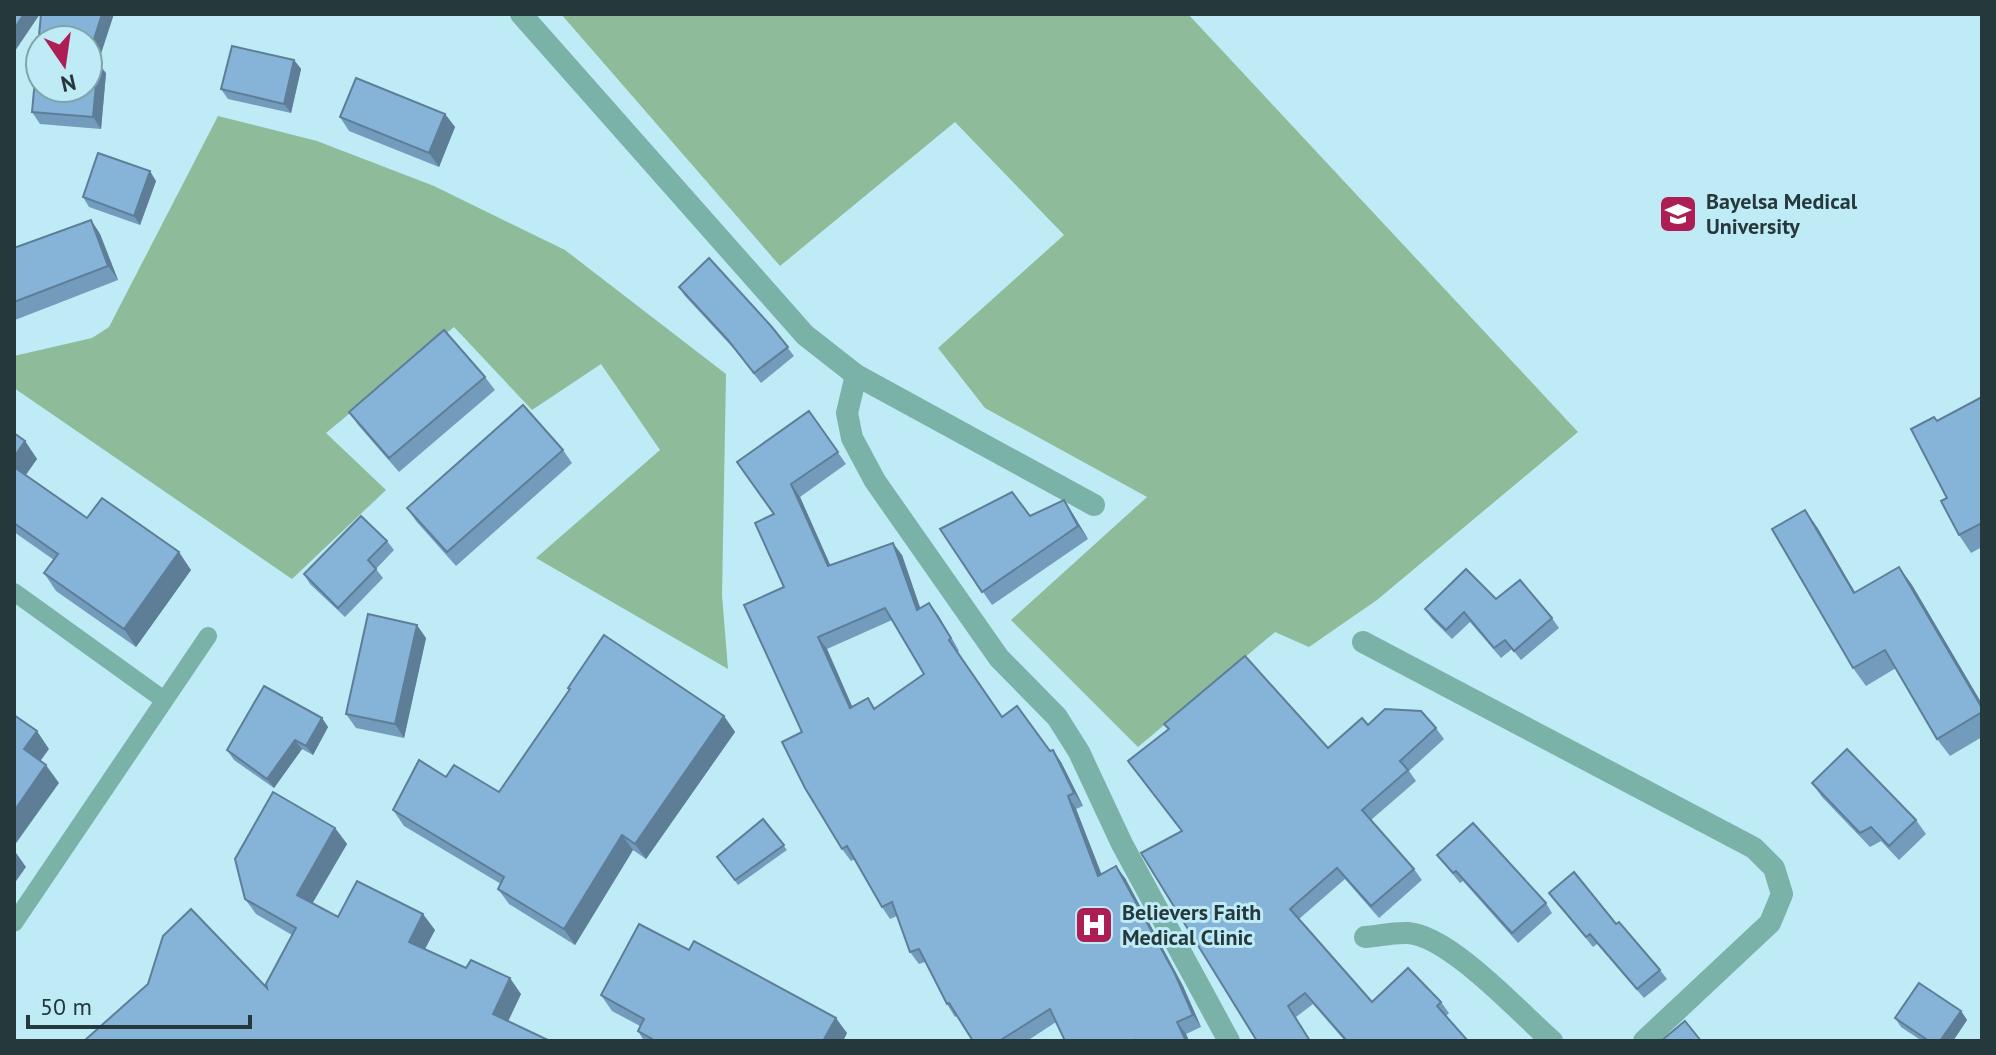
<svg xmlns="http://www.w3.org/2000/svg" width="1996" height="1055" font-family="'PT Sans',sans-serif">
<rect width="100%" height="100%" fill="#beebf5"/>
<g fill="#8ebc9a">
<polygon points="561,14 1188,14 1578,432 1377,600 1309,647 1275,632 1138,747 1011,620 1147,497 985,408 938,348 1064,235 955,122 780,266"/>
<polygon points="218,116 317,141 434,186 565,250 726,374 722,595 728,669 536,558 660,450 601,364 532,410 454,327 326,433 386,490 292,579 14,388 14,356 92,338 109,327"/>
</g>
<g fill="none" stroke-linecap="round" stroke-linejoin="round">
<g stroke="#7ab2a8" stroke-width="18">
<polyline points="14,592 164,700"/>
<polyline points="14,923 208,636"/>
</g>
<g stroke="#7ab2a8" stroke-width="22">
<polyline points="521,14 805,335 856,375 1094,505"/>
<polyline points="856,375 847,413 852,438 875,481 999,658 1057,717 1079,752 1122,844 1229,1041"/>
<polyline points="1363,642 1754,848 1774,868 1782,894 1770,923 1644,1041"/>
<path d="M 1365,937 C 1379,936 1394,932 1408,933 C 1450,936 1519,1012 1552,1041"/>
</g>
</g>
<g fill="#739bbb" fill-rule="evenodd">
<polygon points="294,60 301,69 291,113 228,99 221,89"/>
<polygon points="106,73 101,129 40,124 32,112"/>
<polygon points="445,114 455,127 439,167 349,131 340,117"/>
<polygon points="156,181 140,225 89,207 83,197"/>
<polygon points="91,220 100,234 118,280 15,320 14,248"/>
<polygon points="679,287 771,326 794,356 761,383 735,350 685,296"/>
<polygon points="485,377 495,390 399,472 359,426 349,412"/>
<polygon points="1982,397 1982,547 1971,553 1959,535 1947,498 1937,421"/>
<path d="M 809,411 L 846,464 L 800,497 L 830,565 L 902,555 L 920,608 L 938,615 L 959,651 L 957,652 L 1002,717 L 1050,751 L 1061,762 L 1083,806 L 1076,809 L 1101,874 L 1125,878 L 1183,986 L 1201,1027 L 1186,1034 L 1189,1041 L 1065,1041 L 1056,1022 L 1027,1041 L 973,1041 L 957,1016 L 955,1017 L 947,1004 L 925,962 L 919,964 L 910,952 L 897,916 L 890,919 L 882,907 L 855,859 L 851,861 L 842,849 L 802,732 L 774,514 ZM 892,620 L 924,674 L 875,708 L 868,698 L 852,706 L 827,649 Z"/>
<polygon points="14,433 25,441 37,459 26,475 87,518 191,570 136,647 56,591 44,573 54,560 14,532"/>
<polygon points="563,450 572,463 456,566 416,521 407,508"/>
<polygon points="1064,500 1088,539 992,605 940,529 1030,516"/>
<polygon points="1817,527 1855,593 1899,567 1912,585 1982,704 1982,737 1950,756 1937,739 1896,668 1866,686 1853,668"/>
<polygon points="387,541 394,550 376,569 383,578 345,617 310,584 304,574"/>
<polygon points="1496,599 1552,618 1559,628 1521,660 1512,649 1501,658 1470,622 1452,639 1432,619 1425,609"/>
<polygon points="426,638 404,738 356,728 346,714"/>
<polygon points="568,688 724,716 735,732 646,859 633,850 575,945 509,904 498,889 501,884 404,826 393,810 446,777 499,792 569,690"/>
<polygon points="322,718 328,727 313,755 302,749 274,788 234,760 227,750"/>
<polygon points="1368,725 1436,728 1444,739 1409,771 1416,781 1371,820 1414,869 1422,880 1379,918 1345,879 1299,919 1372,1002 1441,1002 1449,1013 1446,1016 1468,1041 1345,1041 1313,1004 1296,1017 1257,1041 1328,748"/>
<polygon points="1812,783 1916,820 1926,834 1899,860 1881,841 1870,847 1822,797"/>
<polygon points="763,819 787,850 738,885 717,857"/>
<polygon points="335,828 347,844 312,903 338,917 435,930 425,949 521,994 508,1021 267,988 292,935 256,914 245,899"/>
<polygon points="1437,855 1546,903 1552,913 1518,943 1463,881 1460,883"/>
<polygon points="1549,893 1616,924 1660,970 1667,979 1644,998 1597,944 1593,947"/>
<polygon points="601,995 847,1033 843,1041 644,1041 638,1031 640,1026 612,1011"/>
<polygon points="1961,1011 1967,1020 1953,1041 1922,1041 1901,1027 1895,1018"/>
</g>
<g fill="#5e7e98">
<polygon points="24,14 40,14 15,51 14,29"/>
<polygon points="102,14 114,14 98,63 106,73 101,129 93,117 88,58"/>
<polygon points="294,60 301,69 291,113 284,104"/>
<polygon points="445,114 455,127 439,167 429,153"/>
<polygon points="150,171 156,181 140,225 134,216"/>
<polygon points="91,220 100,234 118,280 108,266"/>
<polygon points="25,441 37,459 21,481 14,471 14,457"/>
<polygon points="791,484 800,497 836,578 828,566"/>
<polygon points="1064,500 1073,514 1088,539 1078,526"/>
<polygon points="1805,510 1817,527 1866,611 1854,593"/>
<polygon points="893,543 902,555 925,622 917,610"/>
<polygon points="179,552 191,570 136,647 124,629"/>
<polygon points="1899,567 1912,585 1982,704 1982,708"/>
<polygon points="929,603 938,615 959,651 951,638"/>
<polygon points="417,625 426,638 404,738 395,724"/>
<polygon points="818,637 827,649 858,720 850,708"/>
<polygon points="724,716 735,732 646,859 635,844"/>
<polygon points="322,718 328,727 313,755 306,746"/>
<polygon points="37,731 49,749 36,767 24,749"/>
<polygon points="295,740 302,749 274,788 267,779"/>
<polygon points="1053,750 1061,762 1083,806 1074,793"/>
<polygon points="46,765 59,783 14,846 14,811"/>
<polygon points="1068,796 1076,809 1107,888 1098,876"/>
<polygon points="335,828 347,844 308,911 297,895"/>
<polygon points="622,835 633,850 575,945 564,929"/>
<polygon points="14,850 26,867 14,884"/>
<polygon points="1116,866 1125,878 1183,986 1201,1027 1193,1015"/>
<polygon points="423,914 435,930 420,958 409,942"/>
<polygon points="510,978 521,994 504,1030 493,1014"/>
<polygon points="1961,1011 1967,1020 1953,1041 1940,1041"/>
<polygon points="836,1018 847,1033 843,1041 823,1041"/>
<polygon points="1177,1022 1186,1034 1189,1041 1186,1041"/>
</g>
<g fill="#86b4d9" stroke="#5e7e98" stroke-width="2" fill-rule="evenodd">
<polygon points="14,14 24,14 14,29"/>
<polygon points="41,14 102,14 88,58 88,40 40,40 40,88 88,88 88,61 98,62 93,117 32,112"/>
<polygon points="232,46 294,60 284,104 221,89"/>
<polygon points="356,78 445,114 429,153 340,117"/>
<polygon points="98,153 150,171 134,216 83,197"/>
<polygon points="91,220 108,266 14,302 14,248"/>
<polygon points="709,258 771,326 788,347 754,373 728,340 679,287"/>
<polygon points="444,330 485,377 389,458 349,412"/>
<polygon points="1982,397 1982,523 1959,535 1941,501 1947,498 1911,429 1934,417 1937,421"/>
<polygon points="523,405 563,450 447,552 407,508"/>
<path d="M 809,411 L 838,452 L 791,484 L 828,566 L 893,543 L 917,610 L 929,603 L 951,638 L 949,640 L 1002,717 L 1017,706 L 1050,751 L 1053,750 L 1074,793 L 1068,796 L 1098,876 L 1116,866 L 1175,974 L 1193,1015 L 1177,1022 L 1186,1041 L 1135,1041 L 1135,1040 L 1132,1041 L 1065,1041 L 1050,1009 L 999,1041 L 973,1041 L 949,1003 L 947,1004 L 919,949 L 910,952 L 892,902 L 882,907 L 847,846 L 842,849 L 805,788 L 782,742 L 802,732 L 744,605 L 784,587 L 755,523 L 774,514 L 737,462 ZM 885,608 L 924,674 L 874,709 L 868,698 L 850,708 L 818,637 Z"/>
<polygon points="14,433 25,441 14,457"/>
<polygon points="14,467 87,518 102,498 179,552 124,629 44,573 58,554 14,523"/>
<polygon points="1012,492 1030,516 1064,500 1078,526 982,592 940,529"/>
<polygon points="1805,510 1854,593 1899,567 1982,708 1982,712 1937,739 1885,650 1853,668 1772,529"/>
<polygon points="361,516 387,541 368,560 376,569 338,608 304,574"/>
<polygon points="1466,569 1496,599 1520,580 1552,618 1514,651 1505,640 1494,648 1464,612 1446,630 1425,609"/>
<polygon points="368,614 417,625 395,724 346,714"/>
<polygon points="604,635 724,716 635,844 622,835 564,929 498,889 504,877 393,810 419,760 446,777 454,765 499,792 570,689 568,688"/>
<polygon points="1245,656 1328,748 1362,718 1368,725 1385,709 1421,711 1436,728 1400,761 1408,770 1362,810 1414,869 1371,906 1337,868 1290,909 1372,1002 1408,968 1441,1002 1437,1006 1468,1041 1347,1041 1305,993 1288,1006 1310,1041 1257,1041 1141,853 1182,831 1128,761 1169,729 1164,724"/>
<polygon points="264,686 322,718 306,746 295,740 267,779 227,750"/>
<polygon points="14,715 37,731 24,749 46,765 14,811"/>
<polygon points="1847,749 1916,820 1889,846 1871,827 1860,833 1812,783"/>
<polygon points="273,792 335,828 297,895 338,917 357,881 423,914 409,942 466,968 471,960 510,978 493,1014 550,1041 84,1041 148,984 163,936 191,909 267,988 266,984 296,928 245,899 235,859"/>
<polygon points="763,819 784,845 735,880 717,857"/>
<polygon points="1473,823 1546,903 1512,933 1456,871 1453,873 1437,855"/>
<polygon points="1574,872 1616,924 1619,922 1660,970 1637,989 1590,934 1586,937 1549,893"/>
<polygon points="639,924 689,950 694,941 836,1018 823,1041 651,1041 652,1039 638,1031 644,1019 601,995"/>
<polygon points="1919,983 1961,1011 1940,1041 1929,1041 1895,1018"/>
<polygon points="1685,1021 1701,1041 1661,1041"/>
</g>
<defs>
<g id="university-square" transform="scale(2)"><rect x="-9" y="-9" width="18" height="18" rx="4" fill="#ad1e55" stroke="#beebf5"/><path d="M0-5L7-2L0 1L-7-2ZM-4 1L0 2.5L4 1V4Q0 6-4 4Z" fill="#fff"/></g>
<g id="hospital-square" transform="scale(2)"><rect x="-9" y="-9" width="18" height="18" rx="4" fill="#ad1e55" stroke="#beebf5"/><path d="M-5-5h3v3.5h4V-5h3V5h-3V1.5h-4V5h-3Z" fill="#fff"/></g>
</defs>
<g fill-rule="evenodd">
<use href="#university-square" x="1678" y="214"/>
<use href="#hospital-square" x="1094" y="925"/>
</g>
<g text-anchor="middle" stroke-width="6" stroke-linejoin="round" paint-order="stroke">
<g font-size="22" font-weight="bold" fill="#25383c" stroke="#beebf5" text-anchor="start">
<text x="1706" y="209">Bayelsa Medical<tspan x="1706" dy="25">University</tspan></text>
<text x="1122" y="920">Believers Faith<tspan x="1122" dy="25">Medical Clinic</tspan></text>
</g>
</g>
<rect width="1996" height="1055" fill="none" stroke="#25383c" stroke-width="32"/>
<g transform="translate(64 64) rotate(167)"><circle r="38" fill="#beebf5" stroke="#81a3ab" stroke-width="2"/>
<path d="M0-6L14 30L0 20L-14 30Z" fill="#ad1e55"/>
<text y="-12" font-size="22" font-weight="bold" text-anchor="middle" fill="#25383c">N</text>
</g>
<path d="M28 1015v12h222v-12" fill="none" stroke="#25383c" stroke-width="4"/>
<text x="40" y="1015" font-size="24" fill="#25383c" stroke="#beebf5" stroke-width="6" paint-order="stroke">50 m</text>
</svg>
